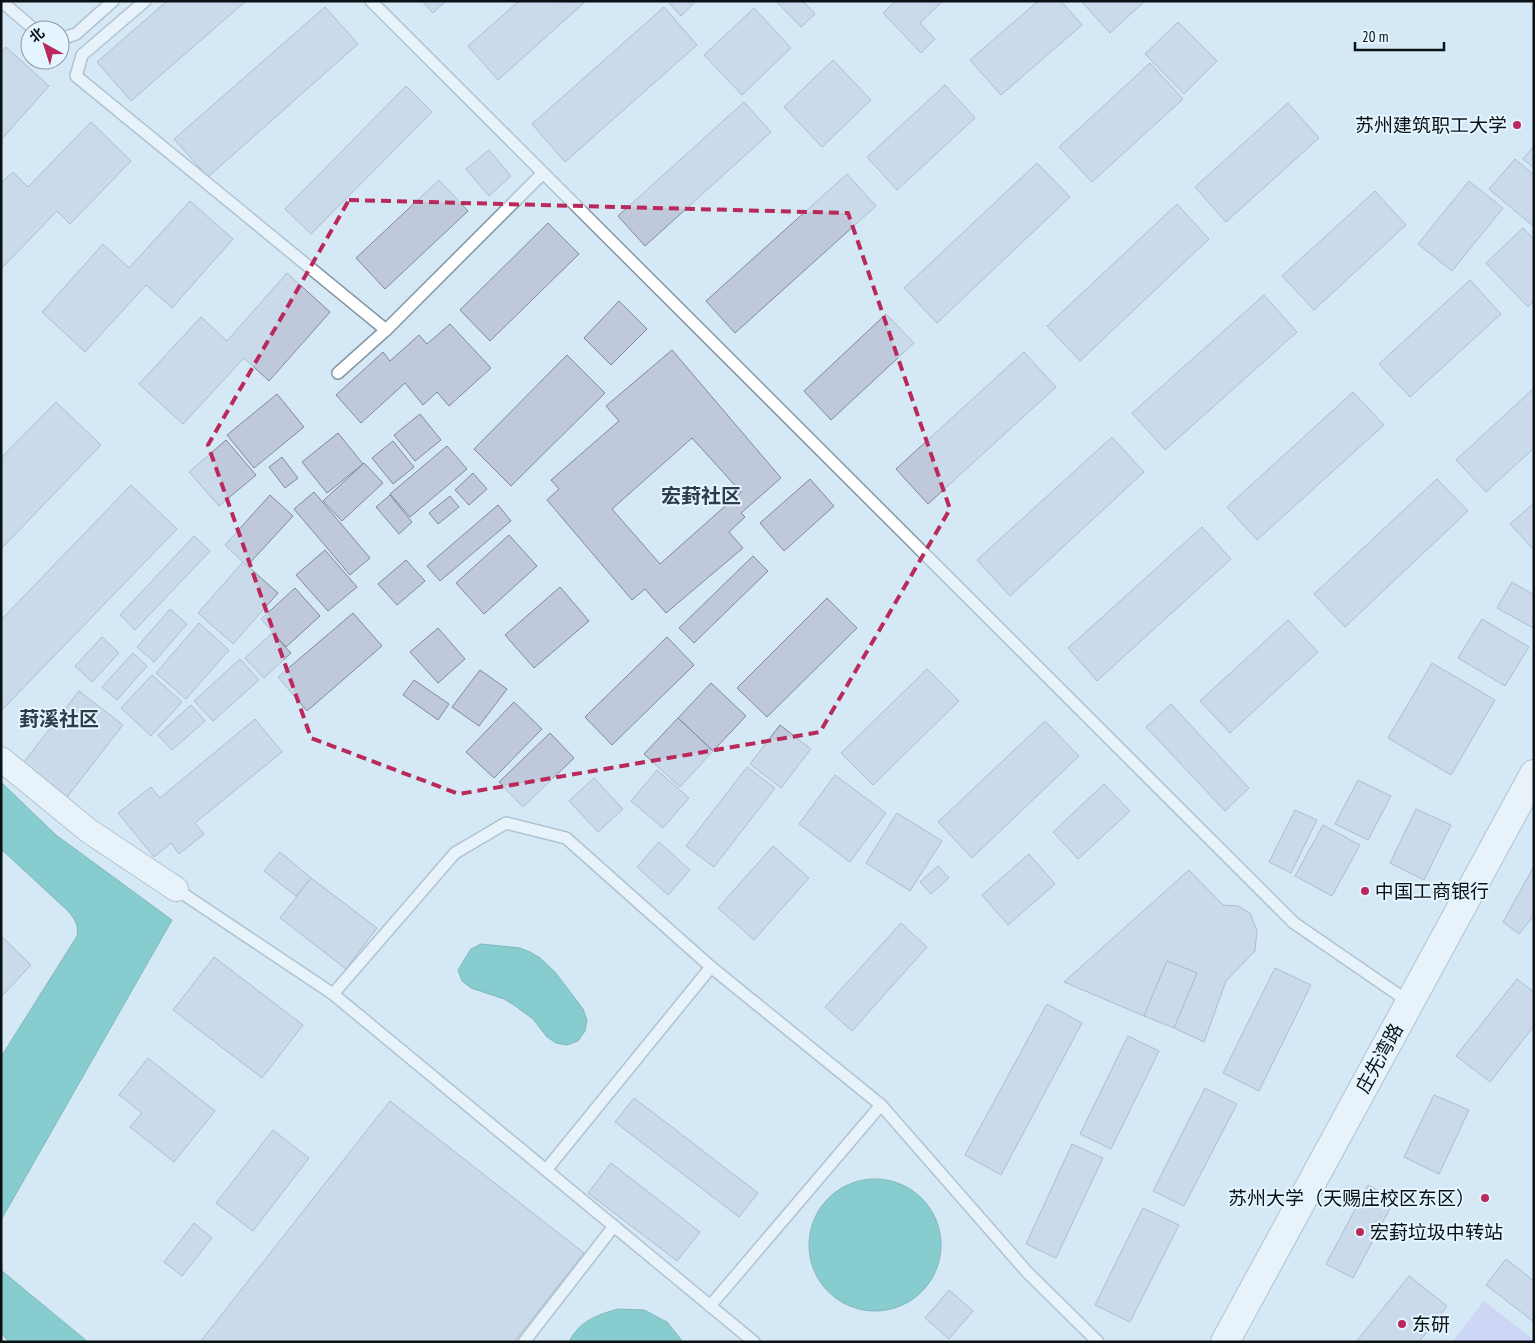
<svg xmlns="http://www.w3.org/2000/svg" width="1535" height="1343" font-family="'PT Sans Narrow','Noto Sans SC',sans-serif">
<rect width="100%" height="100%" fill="#d4e8f5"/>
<polygon fill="#c5c2f2" points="1484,1301 1534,1340 1534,1342 1452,1342"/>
<g fill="#2aac9d" stroke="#207e74">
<path d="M 1,782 L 56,835 L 172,920 L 1,1220 L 1,1057 L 77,936 C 79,926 75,919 68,911 L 1,849 Z"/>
<polygon points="481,944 520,948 530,952 540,958 555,972 583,1009 587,1020 585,1031 578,1041 567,1045 556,1043 547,1037 533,1019 514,1005 504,999 471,988 462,981 458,970 471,949"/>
<circle cx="875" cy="1245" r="66"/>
<polygon points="1,1270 2,1271 88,1342 9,1342 1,1333"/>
<path d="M 618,1309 L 644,1310 L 667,1322 L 683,1342 L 569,1342 C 579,1321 597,1315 618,1309 Z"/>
</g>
<g fill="#bfc9db" stroke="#818a9b" fill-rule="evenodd">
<polygon points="167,1 246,1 131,101 97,62"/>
<polygon points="422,1 446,1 433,13"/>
<polygon points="519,1 585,2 498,80 468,46"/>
<polygon points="667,1 696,1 681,16"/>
<polygon points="776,1 803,1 815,14 801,27"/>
<polygon points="895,1 943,1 920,23 935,39 921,53 883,13"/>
<polygon points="1038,1 1061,1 1082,25 1001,95 970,60"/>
<polygon points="1081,1 1145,1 1110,33"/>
<polygon points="325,7 358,44 208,177 174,139"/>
<polygon points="664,7 697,45 565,162 532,124"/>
<polygon points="754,8 791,48 742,95 704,55"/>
<polygon points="1178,22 1217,61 1184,94 1145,54"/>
<polygon points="6,47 49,86 1,140 1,53"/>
<polygon points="833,60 871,100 822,147 784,107"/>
<polygon points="1150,63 1183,99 1092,182 1059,147"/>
<polygon points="945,85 975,118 897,190 867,157"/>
<polygon points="406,86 432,112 311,234 285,209"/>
<polygon points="744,102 771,132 645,246 618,216"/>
<polygon points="1288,103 1319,138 1226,222 1195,187"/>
<polygon points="91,122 131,161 70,224 57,211 1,269 1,183 13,172 28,187"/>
<polygon points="1534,146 1534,168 1523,159"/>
<polygon points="489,150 511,176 489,196 466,169"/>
<polygon points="1515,159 1534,175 1534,227 1489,189"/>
<polygon points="1037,163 1070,197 937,323 904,288"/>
<polygon points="847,174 876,206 735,333 706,301"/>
<polygon points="439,180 468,211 385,289 356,258"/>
<polygon points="1469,181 1503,208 1452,271 1418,244"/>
<polygon points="1375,191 1406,225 1314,310 1282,276"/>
<polygon points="190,201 233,239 172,308 146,285 85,352 42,312 103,244 129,268"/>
<polygon points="1177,204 1209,239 1080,361 1047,326"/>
<polygon points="548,223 579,254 490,341 460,310"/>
<polygon points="1523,228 1534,239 1534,301 1528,307 1486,263"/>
<polygon points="287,273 330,312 269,381 244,358 183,424 139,384 201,317 227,341"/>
<polygon points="1470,280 1501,314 1410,397 1379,364"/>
<polygon points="1264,295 1297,332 1165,450 1132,413"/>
<polygon points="619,301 647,329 611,365 584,338"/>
<polygon points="886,314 914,343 831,420 804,391"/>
<polygon points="450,324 491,368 449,406 437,392 423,405 405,383 361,423 336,395 383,352 390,361 419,335 427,344"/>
<path d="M 672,350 L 781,478 L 741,513 L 745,517 L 729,532 L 743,548 L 666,613 L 645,589 L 632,600 L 547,500 L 559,489 L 551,480 L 619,421 L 606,406 ZM 692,438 L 741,492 L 660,564 L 612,509 Z"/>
<polygon points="1024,352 1056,387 928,504 896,469"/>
<polygon points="567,355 605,393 511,486 474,449"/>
<polygon points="1534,388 1534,448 1486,492 1456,460"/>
<polygon points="1353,392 1384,425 1257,540 1227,507"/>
<polygon points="277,394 304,427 254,468 227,435"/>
<polygon points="56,402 101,445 1,549 1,458"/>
<polygon points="420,414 441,440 415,461 394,435"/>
<polygon points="338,433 363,464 327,493 302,462"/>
<polygon points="1112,437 1144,472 1010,596 977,560"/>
<polygon points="226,440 256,475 219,506 189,472"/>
<polygon points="393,441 414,467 393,484 372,458"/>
<polygon points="447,446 467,469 410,517 390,494"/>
<polygon points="282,457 298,478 285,488 269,467"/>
<polygon points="364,463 383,483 342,521 323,501"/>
<polygon points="473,473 487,489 469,505 455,490"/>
<polygon points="810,479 834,506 784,551 760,523"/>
<polygon points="1437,479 1468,511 1345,627 1314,594"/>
<polygon points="131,485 177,529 1,711 1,620"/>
<polygon points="314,492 370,558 350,575 294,509"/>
<polygon points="270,495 293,516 247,566 225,545"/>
<polygon points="390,495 412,522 399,534 376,507"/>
<polygon points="450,496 459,507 438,524 429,513"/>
<polygon points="1534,503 1534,550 1510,524"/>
<polygon points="498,505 511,521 440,581 427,566"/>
<polygon points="1202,527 1231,559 1097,681 1068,648"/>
<polygon points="509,535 537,566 484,614 456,583"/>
<polygon points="194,536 210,551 135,630 120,615"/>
<polygon points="325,550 357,587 328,611 296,575"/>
<polygon points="753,556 768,571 694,643 679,628"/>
<polygon points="406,560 425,581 397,605 378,584"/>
<polygon points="243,562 278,593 233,644 198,613"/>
<polygon points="1512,582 1534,595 1533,628 1497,608"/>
<polygon points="560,587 589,621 534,668 505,635"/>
<polygon points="295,588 320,616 286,647 261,619"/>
<polygon points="827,598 857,628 767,717 737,688"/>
<polygon points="170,609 187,624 154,662 137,647"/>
<polygon points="353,613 382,646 307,711 278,677"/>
<polygon points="1482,619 1529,647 1505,686 1458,658"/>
<polygon points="1288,620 1318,652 1230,733 1200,701"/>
<polygon points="199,623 229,650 186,699 156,673"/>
<polygon points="438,628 465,659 438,683 410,652"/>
<polygon points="272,633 291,653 264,678 245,658"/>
<polygon points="102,637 119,653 92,682 75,666"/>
<polygon points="667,637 694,665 612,745 585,717"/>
<polygon points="133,653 147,666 117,700 102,687"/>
<polygon points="240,659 259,680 213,721 194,701"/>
<polygon points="1432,663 1495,700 1451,775 1388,738"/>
<polygon points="927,669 959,701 873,785 841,753"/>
<polygon points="480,670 507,689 479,726 452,707"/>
<polygon points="152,675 182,702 151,736 121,708"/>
<polygon points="414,680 449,704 438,720 403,695"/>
<polygon points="711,683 746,716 713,751 678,718"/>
<polygon points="79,691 123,725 64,801 20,767"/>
<polygon points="514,702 542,729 494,778 466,752"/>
<polygon points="1171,704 1249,788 1225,811 1146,727"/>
<polygon points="191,705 205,721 172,750 158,735"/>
<polygon points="678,718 713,751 680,787 644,754"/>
<polygon points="255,719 282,752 195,823 204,834 179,854 171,843 154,857 118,813 151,787 160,798"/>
<polygon points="1045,721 1079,756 972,858 938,822"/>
<polygon points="780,725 811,749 781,788 750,764"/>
<polygon points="550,733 574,758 523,807 499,782"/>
<polygon points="747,767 775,788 714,867 686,846"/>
<polygon points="657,770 689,798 663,828 631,801"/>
<polygon points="835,775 886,813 850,862 799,824"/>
<polygon points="594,778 623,809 598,832 569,801"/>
<polygon points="1358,780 1391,796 1368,840 1335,824"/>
<polygon points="1104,784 1130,811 1078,859 1053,832"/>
<polygon points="1416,809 1451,825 1424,880 1390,863"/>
<polygon points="1295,810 1317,820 1291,873 1269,862"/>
<polygon points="897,813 942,841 910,891 866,863"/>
<polygon points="1323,825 1360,845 1332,896 1295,876"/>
<polygon points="659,842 690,870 668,895 637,867"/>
<polygon points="773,846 809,878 754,940 718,908"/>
<polygon points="280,852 311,878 296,896 264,871"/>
<polygon points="1029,854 1055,884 1008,925 982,895"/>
<polygon points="938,866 949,878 931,894 920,882"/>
<polygon points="1534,866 1534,915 1519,934 1503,922"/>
<polygon points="1189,870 1223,905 1238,906 1250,913 1257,931 1255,951 1226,981 1204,1042 1174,1028 1197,973 1167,961 1144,1016 1064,982"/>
<polygon points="311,878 377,928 346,969 280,918"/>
<polygon points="901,923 927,947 852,1031 825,1007"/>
<polygon points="1,936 31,965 1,997"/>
<polygon points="214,957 303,1025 262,1078 173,1010"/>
<polygon points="1167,961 1197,973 1174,1028 1144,1016"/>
<polygon points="1275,968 1311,985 1259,1091 1223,1073"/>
<polygon points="1517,979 1534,992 1534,1026 1490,1082 1456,1056"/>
<polygon points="1047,1004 1082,1023 1001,1175 965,1155"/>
<polygon points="1128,1036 1159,1051 1111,1149 1080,1134"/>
<polygon points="148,1058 215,1111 174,1162 130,1127 142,1113 119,1095"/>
<polygon points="1205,1088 1237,1104 1184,1206 1153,1191"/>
<polygon points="1434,1095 1469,1110 1439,1174 1404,1157"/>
<polygon points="634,1098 758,1193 739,1217 615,1122"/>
<polygon points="390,1101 584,1253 514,1342 200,1342"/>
<polygon points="273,1130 309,1158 253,1231 216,1203"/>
<polygon points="1072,1144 1103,1158 1056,1258 1026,1244"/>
<polygon points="611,1163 700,1232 677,1261 588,1193"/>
<polygon points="1368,1185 1395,1199 1353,1278 1326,1264"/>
<polygon points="1143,1208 1179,1225 1130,1322 1095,1305"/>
<polygon points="194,1223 212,1238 182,1276 164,1262"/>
<polygon points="1506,1259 1534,1281 1534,1322 1486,1285"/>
<polygon points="1409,1276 1447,1306 1419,1342 1356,1342"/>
<polygon points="949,1290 973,1311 949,1339 925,1318"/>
</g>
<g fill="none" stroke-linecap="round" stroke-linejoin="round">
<g stroke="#8497a3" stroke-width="14">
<g id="service">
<polyline points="1,1 35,30"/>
<polyline points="145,1 82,55 76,76 386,330 543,173"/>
<polyline points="371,1 1294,923 1409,1002"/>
<polyline points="60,39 76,34 113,1"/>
<polyline points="338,373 386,330"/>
<polyline points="176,889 333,994 754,1342"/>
<polyline points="333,994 455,853 506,823 566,838 711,967 881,1105 1027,1272 1098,1342"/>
<polyline points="546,1170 711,967"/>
<polyline points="710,1306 881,1105"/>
<polyline points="524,1342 614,1226"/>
</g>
</g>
<g stroke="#8497a3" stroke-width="26">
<polyline id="minor" points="1,759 89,831 176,889"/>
</g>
<g stroke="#8497a3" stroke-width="30">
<polyline id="tertiary" points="1225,1342 1534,774"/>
</g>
<use href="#service" stroke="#fff" stroke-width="11"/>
<use href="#minor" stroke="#fff" stroke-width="24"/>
<use href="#tertiary" stroke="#fff" stroke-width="28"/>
</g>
<path d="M0 0H1535V1343H0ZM 349,200 L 848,213 L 950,509 L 820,732 L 459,794 L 311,738 L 208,445 Z" fill="#d4e8f5" fill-opacity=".55" fill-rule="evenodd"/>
<path fill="none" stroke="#b92a5b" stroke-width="4" stroke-dasharray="10 6" stroke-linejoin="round" d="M 349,200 L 848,213 L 950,509 L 820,732 L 459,794 L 311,738 L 208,445 Z"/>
<g fill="#b92a5b" stroke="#e4f5ff" stroke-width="2">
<circle cx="1517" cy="125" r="5"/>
<circle cx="1365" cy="891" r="5"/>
<circle cx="1485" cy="1198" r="5"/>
<circle cx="1360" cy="1232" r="5"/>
<circle cx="1402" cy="1324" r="5"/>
</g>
<g text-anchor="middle" stroke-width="4" stroke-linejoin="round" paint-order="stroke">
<g font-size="19" fill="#0a1115" stroke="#e4f5ff" text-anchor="start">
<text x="1507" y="132" text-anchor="end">苏州建筑职工大学</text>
<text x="1375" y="898">中国工商银行</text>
<text x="1475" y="1205" text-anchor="end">苏州大学（天赐庄校区东区）</text>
<text x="1370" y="1239">宏葑垃圾中转站</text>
<text x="1412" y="1331">东研</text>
</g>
<g font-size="19" fill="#0a1115" stroke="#e4f5ff">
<text transform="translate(1379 1058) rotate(-61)" y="7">庄先湾路</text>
</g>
<g font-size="20" font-weight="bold" fill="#2e3e48" stroke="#e4f5ff">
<text x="701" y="503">宏葑社区</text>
<text x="59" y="726">葑溪社区</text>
</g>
</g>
<rect width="1535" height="1343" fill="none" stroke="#0a1115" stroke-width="5"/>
<g transform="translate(45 45) rotate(321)"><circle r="24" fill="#e4f5ff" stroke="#8d9aa1"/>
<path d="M0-4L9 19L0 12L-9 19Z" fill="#b92a5b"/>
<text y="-8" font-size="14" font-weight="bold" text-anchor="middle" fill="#0a1115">北</text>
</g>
<path d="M1355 42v8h89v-8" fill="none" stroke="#0a1115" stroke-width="2.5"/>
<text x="1362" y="42" font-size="15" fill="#0a1115" stroke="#e4f5ff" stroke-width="4" paint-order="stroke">20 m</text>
</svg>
